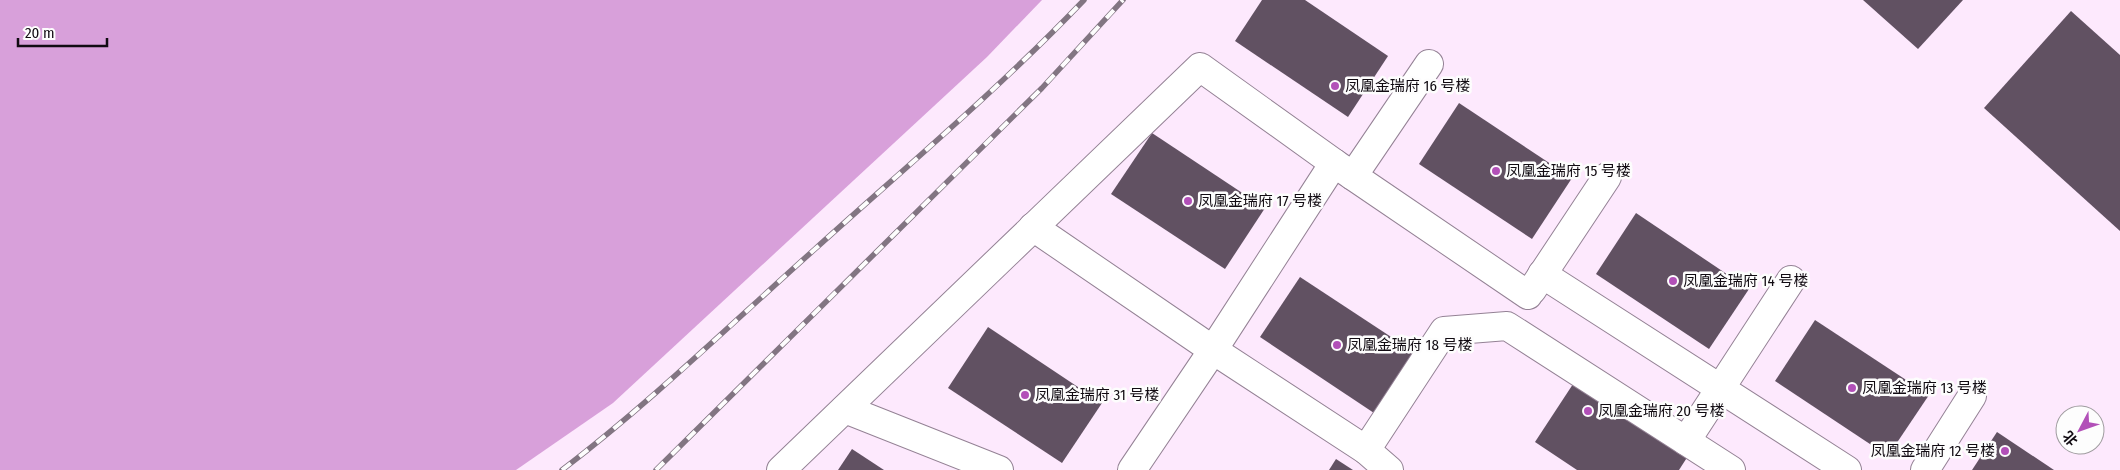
<svg xmlns="http://www.w3.org/2000/svg" width="2120" height="470" font-family="'Fira Sans Condensed','Noto Sans SC',sans-serif">
<rect width="100%" height="100%" fill="#fde9fd"/>
<polygon fill="#d8a0da" points="0,0 1042,0 987,57 613,403 516,470 0,470"/>
<g fill="#615162">
<polygon points="1262,0 1305,0 1388,56 1348,117 1235,41"/>
<polygon points="1863,0 1963,0 1918,49"/>
<polygon points="2071,11 2120,55 2120,231 1984,108"/>
<polygon points="1459,103 1572,178 1532,239 1419,164"/>
<polygon points="1152,133 1265,208 1225,269 1111,194"/>
<polygon points="1636,213 1749,289 1709,349 1596,274"/>
<polygon points="1300,277 1414,352 1374,413 1260,337"/>
<polygon points="1815,320 1929,395 1888,456 1775,381"/>
<polygon points="988,327 1102,403 1062,463 948,388"/>
<polygon points="1575,381 1688,456 1679,470 1577,470 1535,442"/>
<polygon points="1997,432 2054,470 1972,470"/>
<polygon points="852,449 884,470 838,470"/>
<polygon points="1336,459 1353,470 1329,470"/>
</g>
<g fill="none" stroke-linecap="round" stroke-linejoin="round">
<g stroke="#948295" stroke-width="30">
<g id="minor">
<polyline points="1429,64 1353,176 1528,295"/>
<polyline points="1033,227 1213,350 1366,450 1444,331 1507,326 1731,470"/>
<polyline points="1542,274 1847,470"/>
<polyline points="1532,290 1607,177"/>
<polyline points="845,409 999,470"/>
<polyline points="1686,441 1791,280"/>
<polyline points="1366,450 1389,470"/>
<polyline points="781,470 1200,67 1334,163"/>
<polyline points="1132,470 1213,350 1334,163 1353,176"/>
<polyline points="1925,470 1972,396"/>
</g>
</g>
<use href="#minor" stroke="#fff" stroke-width="28"/>
<g stroke="#827582" stroke-width="5.5">
<g id="rail">
<path d="M 562,470 C 651,402 732,323 815,249 C 906,167 1000,88 1084,0"/>
<polyline points="656,470 1042,88 1123,0"/>
</g>
</g>
<use href="#rail" stroke="#fdfdfd" stroke-width="4" stroke-dasharray="11" stroke-linecap="butt"/>
</g>
<g fill="#b250b8" stroke="#fdfdfd" stroke-width="2">
<circle cx="1335" cy="86" r="5"/>
<circle cx="1496" cy="171" r="5"/>
<circle cx="1188" cy="201" r="5"/>
<circle cx="1673" cy="281" r="5"/>
<circle cx="1337" cy="345" r="5"/>
<circle cx="1852" cy="388" r="5"/>
<circle cx="1025" cy="395" r="5"/>
<circle cx="1588" cy="411" r="5"/>
<circle cx="2005" cy="451" r="5"/>
</g>
<g text-anchor="middle" stroke-width="5" stroke-linejoin="round" paint-order="stroke">
<g font-size="15" fill="#110b12" stroke="#fdfdfd" text-anchor="start">
<text x="1345" y="91">凤凰金瑞府 16 号楼</text>
<text x="1506" y="176">凤凰金瑞府 15 号楼</text>
<text x="1198" y="206">凤凰金瑞府 17 号楼</text>
<text x="1683" y="286">凤凰金瑞府 14 号楼</text>
<text x="1347" y="350">凤凰金瑞府 18 号楼</text>
<text x="1862" y="393">凤凰金瑞府 13 号楼</text>
<text x="1035" y="400">凤凰金瑞府 31 号楼</text>
<text x="1598" y="416">凤凰金瑞府 20 号楼</text>
<text x="1995" y="456" text-anchor="end">凤凰金瑞府 12 号楼</text>
</g>
</g>
<g transform="translate(2080 430) rotate(229)"><circle r="24" fill="#fdfdfd" stroke="#9f9c9f"/>
<path d="M0-4L9 19L0 12L-9 19Z" fill="#b250b8"/>
<text y="-8" font-size="14" font-weight="bold" text-anchor="middle" fill="#110b12">北</text>
</g>
<path d="M18 38v8h89v-8" fill="none" stroke="#110b12" stroke-width="2.5"/>
<text x="25" y="38" font-size="15" fill="#110b12" stroke="#fdfdfd" stroke-width="4" paint-order="stroke">20 m</text>
</svg>
